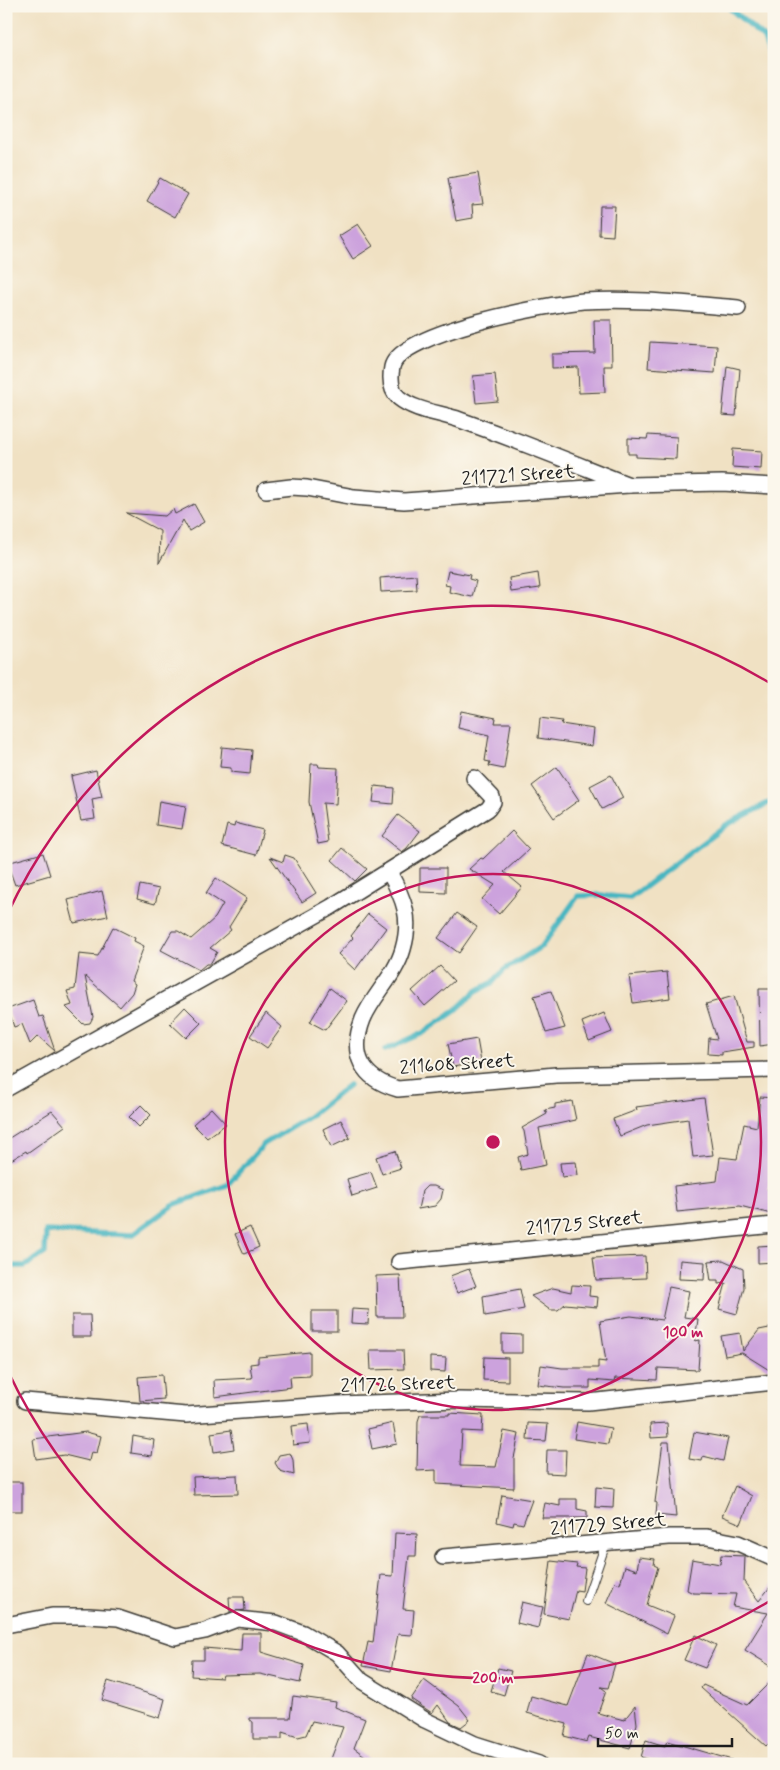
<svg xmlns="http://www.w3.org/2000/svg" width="780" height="1770" font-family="Mynerve,sans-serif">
<rect width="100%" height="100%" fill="#fbf7ec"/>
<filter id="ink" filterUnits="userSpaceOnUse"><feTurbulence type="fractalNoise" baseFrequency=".02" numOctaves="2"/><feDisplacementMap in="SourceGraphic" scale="10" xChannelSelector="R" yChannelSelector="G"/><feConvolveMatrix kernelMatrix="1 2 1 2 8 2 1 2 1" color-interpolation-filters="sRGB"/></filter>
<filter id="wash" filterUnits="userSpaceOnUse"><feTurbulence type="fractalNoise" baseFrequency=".0096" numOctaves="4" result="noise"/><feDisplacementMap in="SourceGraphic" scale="20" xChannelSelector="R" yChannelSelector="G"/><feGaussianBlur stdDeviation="1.12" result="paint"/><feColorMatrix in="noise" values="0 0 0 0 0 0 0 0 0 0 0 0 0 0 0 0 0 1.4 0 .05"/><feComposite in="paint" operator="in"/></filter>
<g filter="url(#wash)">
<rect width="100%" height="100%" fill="#f0e1c3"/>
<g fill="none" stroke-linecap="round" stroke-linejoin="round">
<g stroke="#48b6c1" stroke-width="5.5">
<polyline points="727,6 764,38 774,68"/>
<polyline points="385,1050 423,1033 455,1011 476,991 492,983 504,970 542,946 578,896 598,895 630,898 726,825 774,800"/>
<polyline points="6,1266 25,1266 45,1253 46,1231 132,1235 173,1205 227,1185 264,1144 310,1116 349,1085"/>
</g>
</g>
<g id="blocks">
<g fill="#cca2dd">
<polygon points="478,173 483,204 472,205 473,218 456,221 448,178"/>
<polygon points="160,178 188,194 175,217 147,201"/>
<polygon points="600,206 615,206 613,236 599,235"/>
<polygon points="358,224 373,246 353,259 339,236"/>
<polygon points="594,320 611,320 612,366 604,366 605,392 579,393 578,367 552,368 552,354 595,353"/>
<polygon points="650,342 717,346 715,373 648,368"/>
<polygon points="727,366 740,369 736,416 722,415"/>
<polygon points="495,374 498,401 476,403 473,376"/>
<polygon points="648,435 677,437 676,459 636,457 636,454 628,454 628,438 647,439"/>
<polygon points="733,449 762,451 761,469 732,467"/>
<polygon points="194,504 204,522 189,531 183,520 159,563 160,531 126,513 165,516 173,509 175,514"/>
<polygon points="448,571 470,575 469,579 476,581 472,597 449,592 450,586 445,585"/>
<polygon points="538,573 540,588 511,592 509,578"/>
<polygon points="416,575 417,590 381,592 380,578"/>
<polygon points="461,711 496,718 495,723 511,723 504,769 489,766 490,762 485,761 489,735 458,728"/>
<polygon points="540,718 562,721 561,724 594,729 592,746 538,738"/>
<polygon points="222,747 252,750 250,774 231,772 231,768 220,767"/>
<polygon points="311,764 318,764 319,767 338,768 336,804 323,803 328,842 318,844 309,802"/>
<polygon points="557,767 579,800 554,818 532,786"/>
<polygon points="96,770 102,797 92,799 95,819 81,821 71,776"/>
<polygon points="611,775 623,798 602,809 590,786"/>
<polygon points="375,786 394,788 393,804 373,802"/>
<polygon points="159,801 186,806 182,829 156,825"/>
<polygon points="398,815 420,831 407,848 402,852 382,836"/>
<polygon points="235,823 263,830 256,855 222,846 227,825 234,827"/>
<polygon points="512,831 529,849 504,872 522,887 499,914 482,899 495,885 469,869 481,858 483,859"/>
<polygon points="342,848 367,869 355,881 332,860"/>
<polygon points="43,853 50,875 15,885 7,863"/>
<polygon points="285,855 294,858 316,893 302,902 270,857 283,862"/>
<polygon points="420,868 446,868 446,893 420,892"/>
<polygon points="216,878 247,898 229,927 231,930 210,948 217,952 210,964 206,964 199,970 161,950 172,931 178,931 191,939 215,918 223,904 206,893"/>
<polygon points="140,885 159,889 155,904 137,899"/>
<polygon points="102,891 108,916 74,923 68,900"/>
<polygon points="457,913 477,927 459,953 438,938"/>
<polygon points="368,914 386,928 355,970 338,954 353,938 351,936"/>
<polygon points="113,927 135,938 134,941 144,946 131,981 135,984 132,993 120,1007 85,976 93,1017 90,1023 83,1024 66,1007 72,1005 67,991 75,989 79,954 98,956"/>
<polygon points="440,966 454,981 425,1006 412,991"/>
<polygon points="667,972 670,998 633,1003 629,976"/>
<polygon points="330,988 347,1001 325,1030 310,1022"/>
<polygon points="759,989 774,989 774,1044 760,1046"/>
<polygon points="551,991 565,1028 546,1033 534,996"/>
<polygon points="734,996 747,1042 754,1042 754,1047 722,1052 722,1055 708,1054 709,1038 717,1039 706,1004"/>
<polygon points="33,1000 39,1017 43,1016 55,1051 38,1036 30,1044 22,1024 14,1027 8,1009"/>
<polygon points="185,1007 201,1023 186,1038 170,1023"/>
<polygon points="266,1013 282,1027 267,1048 250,1036"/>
<polygon points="604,1013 612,1032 589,1041 582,1022"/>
<polygon points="477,1039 481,1062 453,1067 448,1044"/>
<polygon points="760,1097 774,1098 774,1127 771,1143 774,1144 774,1158 768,1190 774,1191 771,1214 740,1206 677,1212 674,1186 717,1181 720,1157 737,1159 744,1124 757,1127"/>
<polygon points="704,1098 713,1155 693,1157 688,1119 647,1125 620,1136 613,1119 637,1110 636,1107"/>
<polygon points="572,1101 576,1120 539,1128 546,1165 521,1170 518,1157 528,1154 524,1131 522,1128 547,1114 545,1110 555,1108 555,1104"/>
<polygon points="141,1105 151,1115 139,1127 129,1117"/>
<polygon points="211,1108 226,1124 207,1138 193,1124"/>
<polygon points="52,1111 65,1126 27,1153 26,1151 6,1163 6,1140"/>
<polygon points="341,1120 350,1138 331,1147 323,1129"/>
<polygon points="395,1151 401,1168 382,1174 376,1157"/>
<polygon points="576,1162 578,1175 562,1177 560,1163"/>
<polygon points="371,1172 377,1188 352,1196 347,1179"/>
<polygon points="427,1186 434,1186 443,1190 441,1199 435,1206 418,1209 422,1191"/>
<polygon points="250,1227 259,1247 244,1254 235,1234"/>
<polygon points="774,1245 774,1262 758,1263 758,1246"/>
<polygon points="645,1256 646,1278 596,1280 593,1258"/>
<polygon points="680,1260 705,1262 704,1280 679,1279"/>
<polygon points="723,1260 743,1269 744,1288 737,1314 719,1309 726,1283 718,1284 718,1281 711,1281 708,1261"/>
<polygon points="469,1269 476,1286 457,1293 450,1276"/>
<polygon points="400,1275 402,1317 377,1317 376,1276"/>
<polygon points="572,1285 590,1286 589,1296 598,1297 597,1307 565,1304 558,1310 550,1310 531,1296 553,1288 571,1292"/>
<polygon points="669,1287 689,1291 684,1317 698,1319 695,1341 700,1340 698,1370 658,1368 657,1380 615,1378 614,1382 590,1380 590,1388 564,1388 538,1385 541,1365 562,1368 598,1368 598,1361 606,1362 600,1321 631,1316 662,1320"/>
<polygon points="520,1289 524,1309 485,1316 483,1296"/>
<polygon points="352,1309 369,1310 368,1324 351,1323"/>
<rect x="312" y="1311" width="25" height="20"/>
<polygon points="72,1315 90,1315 91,1337 72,1337"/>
<polygon points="774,1327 774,1373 742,1353 725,1356 721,1336 740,1333 743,1351 759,1330"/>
<polygon points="502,1334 522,1335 522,1353 502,1353"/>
<polygon points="370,1350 403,1350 404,1369 371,1370"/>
<polygon points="310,1352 310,1376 290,1377 291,1387 215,1397 214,1380 252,1378 250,1364 258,1363 258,1357"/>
<polygon points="430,1357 446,1358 445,1372 430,1371"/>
<polygon points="484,1357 508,1358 508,1381 483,1380"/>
<polygon points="162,1375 164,1399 140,1401 138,1377"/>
<polygon points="449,1413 483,1415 482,1432 462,1431 460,1466 496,1467 504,1431 519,1434 514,1458 514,1488 436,1484 436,1470 417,1471 418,1421 420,1415 449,1415"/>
<polygon points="577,1422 611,1428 608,1444 574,1439"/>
<polygon points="393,1423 397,1444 372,1449 368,1429"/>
<polygon points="528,1423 548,1424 546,1441 527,1440"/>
<polygon points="667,1423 668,1437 651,1438 650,1424"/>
<polygon points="308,1424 310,1443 293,1445 291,1426"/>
<polygon points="231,1430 234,1449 214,1452 211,1433"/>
<polygon points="86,1432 101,1436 97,1453 91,1452 89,1461 64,1455 36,1459 33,1439"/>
<polygon points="694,1432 728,1438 723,1461 703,1456 702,1461 689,1459"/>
<polygon points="133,1436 154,1440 152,1456 131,1453"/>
<polygon points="663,1442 669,1442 676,1517 656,1515 657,1503 655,1502"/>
<polygon points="547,1450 566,1450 565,1474 546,1473"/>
<polygon points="290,1453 293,1460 294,1475 280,1471 275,1463 279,1455"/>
<polygon points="237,1475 238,1494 194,1495 193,1477"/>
<rect x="6" y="1482" width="16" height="29"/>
<polygon points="735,1486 752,1496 741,1524 722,1516"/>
<polygon points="596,1487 614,1489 613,1508 595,1507"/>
<polygon points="502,1495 532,1500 523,1524 514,1522 513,1526 497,1522"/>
<polygon points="560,1499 577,1499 577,1509 587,1511 587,1518 542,1518 545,1503 560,1506"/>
<polygon points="395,1533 417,1534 416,1556 409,1556 403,1609 414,1610 412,1635 398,1634 391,1671 363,1666 368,1642 373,1643 381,1575 393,1576"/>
<polygon points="721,1555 745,1556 744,1582 759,1601 774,1582 774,1668 745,1650 768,1613 733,1607 736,1594 693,1593 687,1590 692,1559 720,1564"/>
<polygon points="639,1557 655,1559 654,1565 658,1567 647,1605 674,1616 667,1634 606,1603 615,1582 620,1584 625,1566 637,1570"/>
<polygon points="551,1561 577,1564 576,1567 585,1568 582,1591 576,1590 569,1619 544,1614"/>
<polygon points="229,1597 244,1597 245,1610 230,1612"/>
<polygon points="522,1602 543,1607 538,1628 517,1623"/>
<polygon points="242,1633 261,1633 261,1652 304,1665 300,1683 260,1674 223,1675 222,1678 191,1676 192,1660 204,1660 204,1648 241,1651"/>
<polygon points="695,1635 716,1645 705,1668 684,1660"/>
<polygon points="588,1653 615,1664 608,1688 601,1687 606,1691 598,1713 624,1720 635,1706 637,1724 630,1748 589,1737 587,1742 564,1736 567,1724 527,1713 531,1696 568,1706"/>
<polygon points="498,1668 511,1671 504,1695 491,1691"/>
<polygon points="774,1678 774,1738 766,1746 701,1688 703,1685 747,1705"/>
<polygon points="424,1680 459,1706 470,1720 461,1727 450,1722 438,1705 432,1713 411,1699"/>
<polygon points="108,1681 165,1699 160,1718 102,1700"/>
<polygon points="293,1696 336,1702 335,1707 365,1719 354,1748 376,1764 329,1764 343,1727 312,1721 306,1735 298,1737 282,1732 282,1739 253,1739 253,1722 249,1720 249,1718 290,1718"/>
<polygon points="646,1740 665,1746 667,1741 732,1760 731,1764 682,1764 667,1760 666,1764 663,1764 641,1757"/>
</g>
</g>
</g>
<g filter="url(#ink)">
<use href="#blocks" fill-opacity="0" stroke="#3c3a35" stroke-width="1"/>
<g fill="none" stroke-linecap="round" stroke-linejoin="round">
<g stroke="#3c3a35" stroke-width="10">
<polyline id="lane" points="586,1601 606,1543"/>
</g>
<g stroke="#3c3a35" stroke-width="18">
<g id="street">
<path d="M 629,485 C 573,463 517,440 460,420 C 441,413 415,411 399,398 C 390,390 390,378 392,367 C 399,332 550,304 583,301 C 635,298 687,304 738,308"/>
<polyline points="266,490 291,487 307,488 354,497 404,501 629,485 722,483 774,486"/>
<path d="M 389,872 C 404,899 412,918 403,949 C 396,975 373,995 363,1019 C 349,1055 362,1079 398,1089 L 556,1075 L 774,1070"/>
<polyline points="6,1089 331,907 488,809 493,802 492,797 474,778"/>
<polyline points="399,1262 774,1225"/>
<polyline points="25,1401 186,1415 339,1404 458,1400 588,1402 774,1382"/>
<polyline points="443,1557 669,1537 707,1537 738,1543 774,1559"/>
<polyline points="6,1625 52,1616 89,1616 118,1618 175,1637 205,1631 237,1619 276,1623 303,1633 337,1653 362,1681 425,1720 475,1744 539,1764"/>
</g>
</g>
<use href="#lane" stroke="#fff" stroke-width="8"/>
<use href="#street" stroke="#fff" stroke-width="15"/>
</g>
</g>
<g fill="none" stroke="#c2185b" stroke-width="2.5">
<circle cx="493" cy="1142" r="268"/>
<path d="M773 1599A536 536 0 0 1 7 1369M7 915A536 536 0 0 1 773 685"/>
</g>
<g text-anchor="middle" stroke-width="4" stroke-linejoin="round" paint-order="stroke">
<g font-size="19" fill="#1c1c1c" stroke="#fbf7ec">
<text transform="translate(518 474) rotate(-4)" y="7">211721 Street</text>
<text transform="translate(457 1063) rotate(-4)" y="7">211608 Street</text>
<text transform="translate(584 1222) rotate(-6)" y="7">211725 Street</text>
<text transform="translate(398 1383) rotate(-2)" y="7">211726 Street</text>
<text transform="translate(608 1523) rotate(-5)" y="7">211729 Street</text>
</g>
</g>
<circle cx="493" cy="1142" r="8" fill="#c2185b" stroke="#fbf7ec" stroke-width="2.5"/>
<g font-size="15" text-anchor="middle" font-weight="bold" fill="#c2185b" stroke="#fbf7ec" stroke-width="4" stroke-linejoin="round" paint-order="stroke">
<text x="683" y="1337">100 m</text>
<text x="493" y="1683">200 m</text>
</g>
<rect width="780" height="1770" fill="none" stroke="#fbf7ec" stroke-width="25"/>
<path d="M598 1738v8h134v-8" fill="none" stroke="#1c1c1c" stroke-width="2.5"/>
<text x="605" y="1738" font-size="15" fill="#1c1c1c" stroke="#fbf7ec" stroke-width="4" paint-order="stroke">50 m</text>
</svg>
